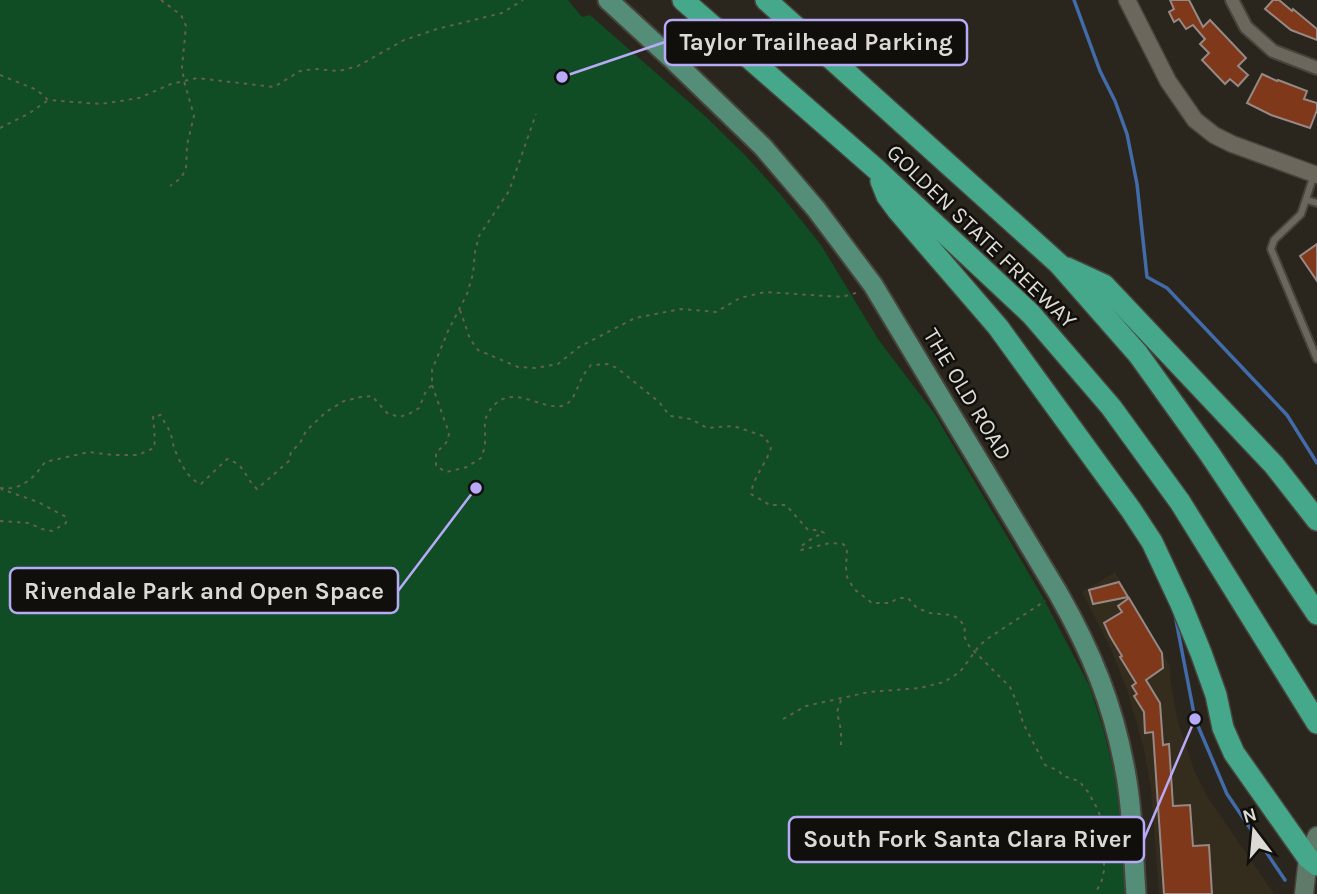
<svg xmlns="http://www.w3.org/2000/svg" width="1317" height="894" font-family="Karla,sans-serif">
<rect width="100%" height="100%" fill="#2a261d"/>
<polygon fill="#342d1e" points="1115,572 1170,666 1170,678 1178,723 1195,772 1207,796 1274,894 1159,894 1151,788 1144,749 1128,692 1110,647 1082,592"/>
<polygon fill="#104c24" points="0,0 568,0 582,17 590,15 706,117 745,155 781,195 821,245 878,339 934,413 1041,594 1089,685 1103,728 1116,780 1122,845 1125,894 0,894"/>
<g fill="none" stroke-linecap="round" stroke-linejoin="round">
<g stroke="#426ba9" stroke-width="3.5">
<polyline points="1074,0 1100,71 1115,101 1127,134 1137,184 1147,277 1167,288 1287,415 1317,463"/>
<polyline points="1175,615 1195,719 1227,794 1285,880"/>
</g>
</g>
<g fill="#80381b" stroke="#968985" stroke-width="2">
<polygon points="1170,0 1189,0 1203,27 1210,20 1246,58 1238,66 1248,75 1238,86 1230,79 1225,84 1202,60 1209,53 1200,44 1205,39 1193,25 1186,29 1179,19 1174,22 1169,12 1174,9"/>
<polygon points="1273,0 1279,0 1292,11 1293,9 1317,29 1317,40 1291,30 1265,9"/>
<polygon points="1262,74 1277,81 1278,80 1307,91 1304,99 1317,103 1317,110 1310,128 1271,115 1247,103"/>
<polygon points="1317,244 1317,281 1300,256"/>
<polygon points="1119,582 1128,597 1093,604 1089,590"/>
<polygon points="1129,598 1162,653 1163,668 1146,680 1160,703 1163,745 1169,744 1173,806 1190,805 1193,846 1209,845 1212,894 1164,894 1153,732 1145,733 1144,712 1134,696 1137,694 1132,686 1136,683 1120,657 1122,656 1110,636 1104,623 1122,612 1118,606"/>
</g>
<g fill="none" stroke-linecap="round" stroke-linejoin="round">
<g stroke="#47443c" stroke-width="10">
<g id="service">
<polyline points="1314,175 1301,214 1274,240 1271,249 1317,359"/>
<polyline points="1307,200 1317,203"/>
</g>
</g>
<g stroke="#47443c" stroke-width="16">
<polyline id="minor" points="1232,0 1246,27 1273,51 1317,68"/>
</g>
<g stroke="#47443c" stroke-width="19">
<polyline id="tertiary" points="1127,0 1168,81 1195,120 1214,135 1232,144 1317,175"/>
</g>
<g stroke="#47443c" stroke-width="21">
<polyline id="secondary" points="1304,894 1308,858 1317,836"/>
</g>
<g stroke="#47443c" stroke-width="23">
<path id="primary" d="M 608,0 L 671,58 L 763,147 L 816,209 L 873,285 L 1058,593 C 1091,651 1113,704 1125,770 C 1133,811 1133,853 1136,894"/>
</g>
<g stroke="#47443c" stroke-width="24">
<g id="motorway">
<polyline points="683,0 876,169 1031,314 1111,407 1180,502 1317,723"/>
<polyline points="766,0 1059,264 1138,354 1209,453 1317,614"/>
<polyline points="881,181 887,196 898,211 998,327 1131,510 1152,542 1181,604 1201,653 1216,695 1223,728 1234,753 1308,858 1317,865"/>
<polyline points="1067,268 1104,285 1274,465 1317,520"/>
</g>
</g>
<g stroke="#635f57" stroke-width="2" stroke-dasharray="3.5 5" stroke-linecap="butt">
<polyline points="161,0 181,15 186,26 182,67 184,81 194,116 187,145 186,169 181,178 170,186"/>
<polyline points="0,75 37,90 48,100 101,104 139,98 171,84 197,78 274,87 300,71 315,69 339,71 358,66 404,40 437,29 502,13 523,0"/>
<polyline points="0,128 28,114 47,101"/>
<polyline points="460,310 470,339 478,350 518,367 535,368 558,364 579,347 635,318 681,309 716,312 740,298 765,292 842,297 859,292"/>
<path d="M 432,385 L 449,433 C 448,443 444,446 436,452 L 436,466 L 446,472 L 467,467 L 481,458 C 483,453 485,448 485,442 C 486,434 483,423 487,415 C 508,376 543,414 565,405 C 575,400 577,386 582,378 C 584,373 588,369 591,365 L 607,364 L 617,368 L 659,402 L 670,416 L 691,419 L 707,428 L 733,426 L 740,428 L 763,436 L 768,442 L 771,448 C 766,464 753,477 751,494 L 770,505 L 786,505 L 808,530 L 819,530 L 824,533 L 814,537 L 800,547 L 801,550 L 830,543 L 843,544 L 847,548 L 846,568 L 847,577 L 854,589 L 872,603 L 890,603 L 898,598 L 908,598 L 917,608 L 930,613 L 951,615 L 958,618 L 965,627 L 964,636 L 969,646 L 1010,687 L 1018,705 L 1023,723 L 1045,765 L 1059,771 L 1063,776 L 1079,781 L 1088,792 L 1097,808 L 1104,826 L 1104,870 L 1102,880 L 1095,894"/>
<path d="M 0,488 C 21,491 34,478 45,462 L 89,452 L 114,455 L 138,455 L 154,448 L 155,440 L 153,416 L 161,415 C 163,421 167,425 169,430 C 172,435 172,442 174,447 C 178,459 188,480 201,484 L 227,459 C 246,465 244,477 257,489 L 289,461 L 291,452 L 300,443 L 306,431 L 326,412 L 344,401 L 361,397 L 372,396 L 387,413 L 399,417 L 409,414 L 419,408 L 426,391 L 432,385 L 432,370 L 448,331 L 467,294 L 473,274 L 475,252 L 479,236 L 509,191 L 536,114"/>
<polyline points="0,521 29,523 42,529 52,531 66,523 66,517 38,502 1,489"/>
<polyline points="841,700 837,712 841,730 841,749"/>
<polyline points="783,719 806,706 869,692 920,688 944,682 960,672 979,646 987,639 1045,601"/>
</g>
<use href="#service" stroke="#6c675d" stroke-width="6"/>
<use href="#minor" stroke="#6c675d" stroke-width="12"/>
<use href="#tertiary" stroke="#6c675d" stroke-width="16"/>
<use href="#secondary" stroke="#607a6a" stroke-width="18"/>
<use href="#primary" stroke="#558e78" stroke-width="19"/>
<use href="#motorway" stroke="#45a88a" stroke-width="21"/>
</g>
<g text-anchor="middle" stroke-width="5" stroke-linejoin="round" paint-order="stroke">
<g font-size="23" fill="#dcdad4" stroke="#110f0b">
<text transform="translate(982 236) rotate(44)" y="8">GOLDEN STATE FREEWAY</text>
<text transform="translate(968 394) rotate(59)" y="8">THE OLD ROAD</text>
</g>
</g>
<path fill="none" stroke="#b7abf8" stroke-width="2.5" d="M562 77L665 42M476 488L398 591M1195 719L1144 839"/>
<g fill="#b7abf8" stroke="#110f0b" stroke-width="2.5">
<circle cx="562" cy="77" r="7"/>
<circle cx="476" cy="488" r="7"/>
<circle cx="1195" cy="719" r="7"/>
</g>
<g fill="#110f0b" stroke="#b7abf8" stroke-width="2.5">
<rect x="665" y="20" width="302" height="45" rx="7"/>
<rect x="10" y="568" width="388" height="45" rx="7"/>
<rect x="789" y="817" width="355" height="45" rx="7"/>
</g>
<g font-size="24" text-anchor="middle" font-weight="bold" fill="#dcdad4">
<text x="816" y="50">Taylor Trailhead Parking</text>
<text x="204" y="599">Rivendale Park and Open Space</text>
<text x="967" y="847">South Fork Santa Clara River</text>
</g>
<g transform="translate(1254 831) rotate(344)" stroke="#110f0b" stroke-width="5" paint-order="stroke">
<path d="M0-5L12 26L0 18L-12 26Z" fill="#dcdad4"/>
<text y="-10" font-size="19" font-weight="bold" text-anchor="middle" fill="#dcdad4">N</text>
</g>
</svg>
